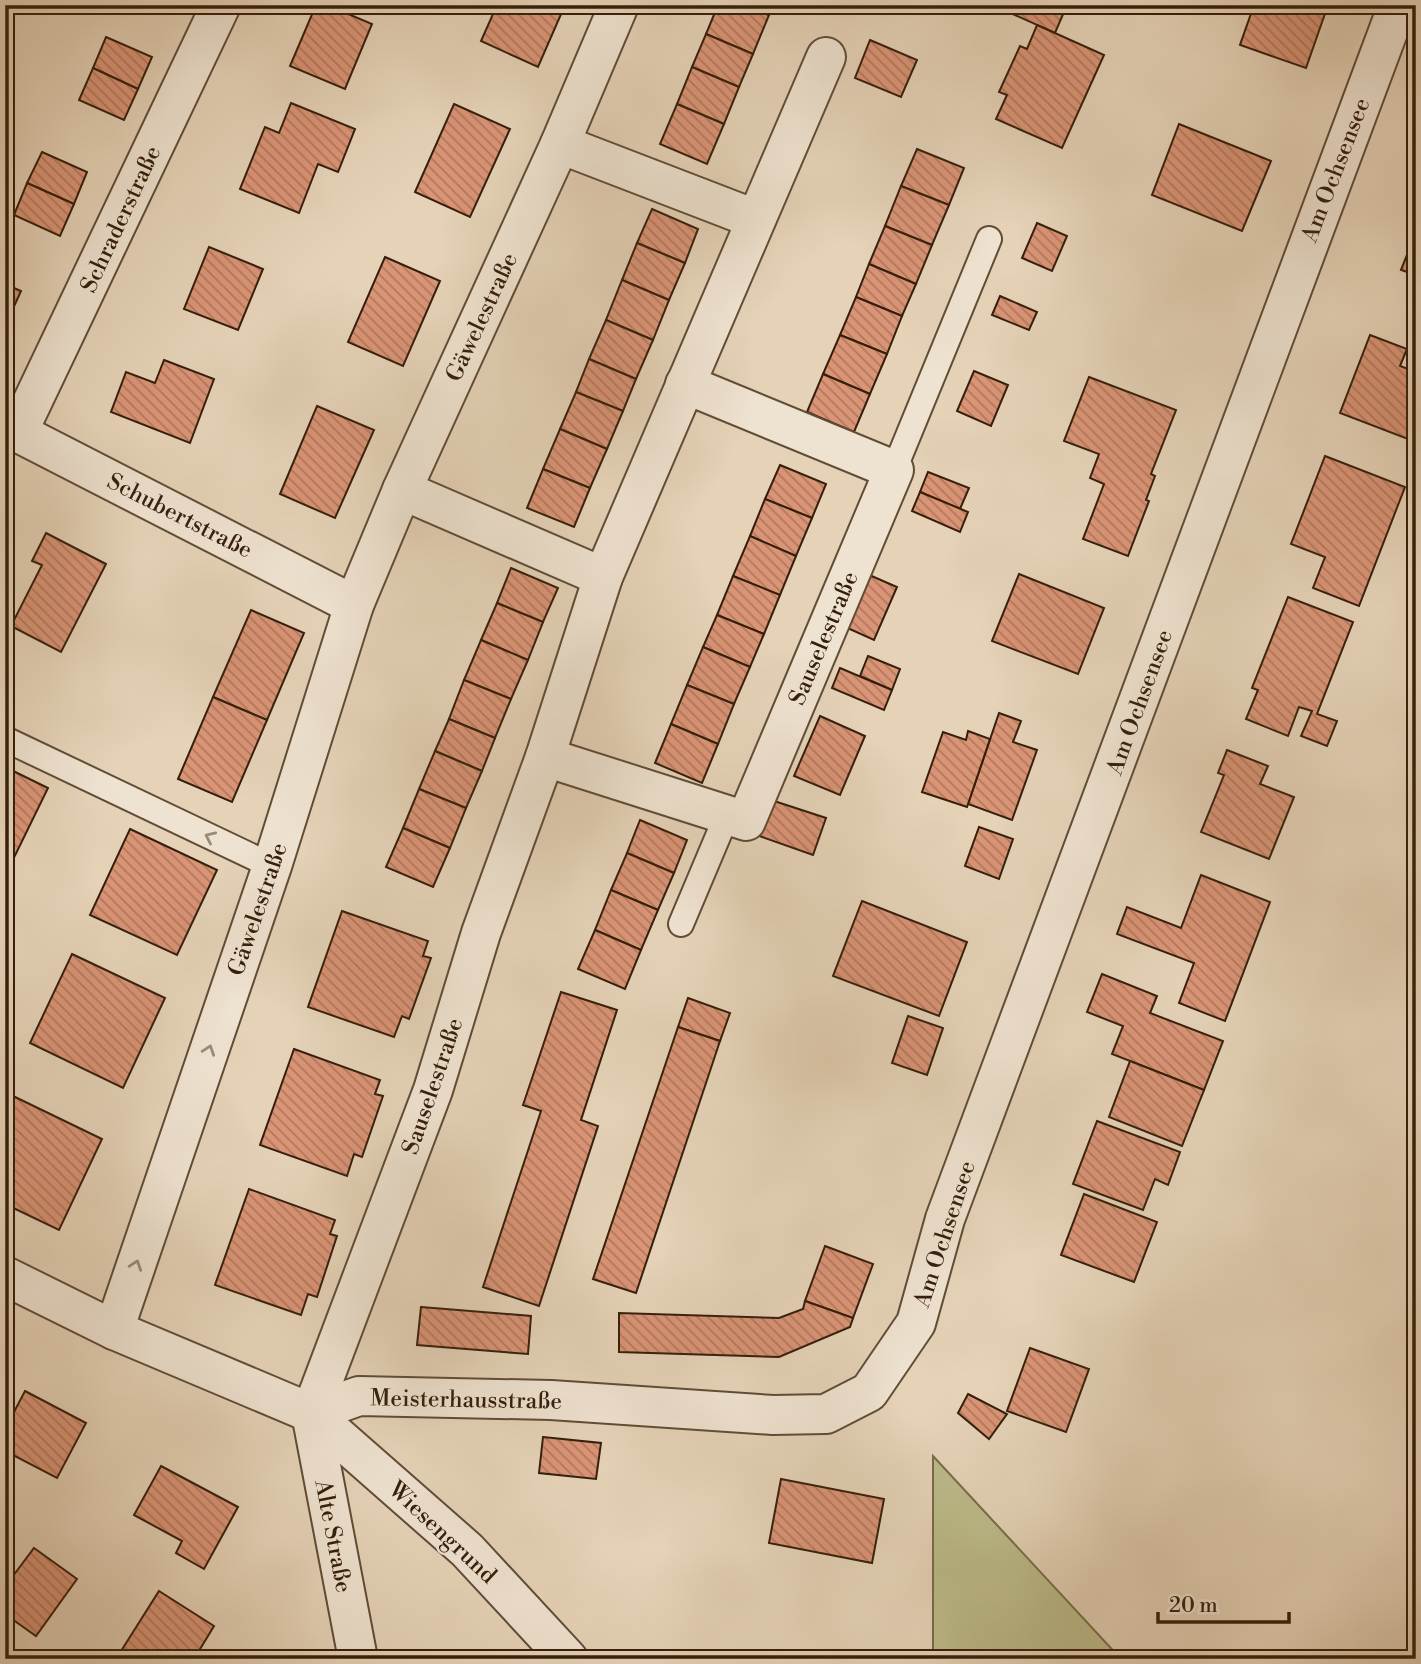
<svg xmlns="http://www.w3.org/2000/svg" width="1421" height="1664" font-family="'Libre Bodoni',serif">
<defs>
<pattern id="building-back-hatch" width="6" height="6" patternUnits="userSpaceOnUse" patternTransform="scale(1.75)"><rect width="6" height="6" fill="#da9476"/><path d="M-1 5l2 2M0 0l6 6M5-1l2 2" fill="none" stroke="#b2785f"/></pattern>
</defs>
<rect width="100%" height="100%" fill="#e5d2b7"/>
<filter id="stains"><feTurbulence type="fractalNoise" baseFrequency=".00286" numOctaves="4"/><feColorMatrix values="0 0 0 0 .2 0 0 0 0 .09 0 0 0 0 .02 0 0 0 .5 -.17"/></filter>
<radialGradient id="worn" r=".72"><stop offset=".6" stop-color="#630" stop-opacity="0"/><stop offset="1" stop-color="#630" stop-opacity=".3"/></radialGradient>
<polygon fill="#bcba89" stroke="#786c4a" stroke-width="2" points="933,1456 1121,1659 933,1659"/>
<g fill="url(#building-back-hatch)" stroke="#351f0b" stroke-width="2">
<polygon points="316,5 327,5 372,24 345,89 290,66"/>
<polygon points="497,5 565,5 538,67 481,41"/>
<polygon points="718,5 745,5 769,15 753,54 706,34"/>
<polygon points="745,5 773,5 769,15"/>
<polygon points="1009,5 1067,5 1055,33 1006,11"/>
<polygon points="1254,5 1328,5 1306,68 1240,45"/>
<polygon points="1037,25 1104,55 1062,148 996,119 1007,95 999,92 1020,46 1027,49"/>
<polygon points="706,34 753,54 739,87 692,67"/>
<polygon points="106,37 152,57 138,89 93,68"/>
<polygon points="870,40 917,60 901,97 855,78"/>
<polygon points="692,67 739,87 724,124 677,104"/>
<polygon points="93,68 138,89 124,120 79,100"/>
<polygon points="291,103 355,129 338,172 318,164 299,213 240,189 265,127 279,133"/>
<polygon points="454,104 510,129 470,217 415,192"/>
<polygon points="677,104 724,124 707,164 660,144"/>
<polygon points="1179,124 1271,161 1242,231 1152,195"/>
<polygon points="917,149 964,168 949,205 901,186"/>
<polygon points="42,152 87,172 74,204 27,183"/>
<polygon points="27,183 74,204 60,236 14,215"/>
<polygon points="901,186 949,205 932,245 885,226"/>
<polygon points="652,209 698,229 685,263 637,243"/>
<polygon points="1037,223 1067,236 1052,271 1022,258"/>
<polygon points="885,226 932,245 916,284 869,264"/>
<polygon points="1416,232 1416,275 1401,270"/>
<polygon points="637,243 685,263 669,300 622,280"/>
<polygon points="209,247 263,269 238,330 184,309"/>
<polygon points="385,257 440,281 403,366 348,342"/>
<polygon points="869,264 916,284 902,316 856,297"/>
<polygon points="622,280 669,300 653,340 606,320"/>
<polygon points="5,284 21,291 7,322 5,321"/>
<polygon points="1000,296 1037,312 1029,330 992,315"/>
<polygon points="856,297 902,316 887,354 840,335"/>
<polygon points="606,320 653,340 636,379 589,359"/>
<polygon points="840,335 887,354 870,394 823,374"/>
<polygon points="1370,335 1407,349 1400,366 1416,372 1416,420 1408,439 1340,413"/>
<polygon points="589,359 636,379 623,411 576,392"/>
<polygon points="164,360 214,379 190,443 111,412 126,372 155,383"/>
<polygon points="974,371 1008,385 991,426 957,411"/>
<polygon points="823,374 870,394 854,432 807,412"/>
<polygon points="1089,377 1176,410 1151,474 1155,476 1146,500 1149,501 1128,556 1083,539 1104,484 1090,478 1099,454 1064,441"/>
<polygon points="576,392 623,411 607,449 560,429"/>
<polygon points="317,406 374,430 335,518 280,494"/>
<polygon points="560,429 607,449 590,488 543,469"/>
<polygon points="1325,456 1405,487 1359,606 1313,588 1325,557 1291,544"/>
<polygon points="780,465 826,484 812,518 765,499"/>
<polygon points="543,469 590,488 574,527 527,508"/>
<polygon points="928,472 969,488 960,509 920,492"/>
<polygon points="920,492 968,512 960,532 912,511"/>
<polygon points="765,499 812,518 796,556 750,536"/>
<polygon points="46,533 106,564 61,652 11,626 42,565 32,561"/>
<polygon points="750,536 796,556 780,595 733,576"/>
<polygon points="511,568 558,588 543,622 497,603"/>
<polygon points="867,574 897,587 874,640 843,626"/>
<polygon points="1019,574 1104,608 1078,674 992,641"/>
<polygon points="733,576 780,595 764,634 717,615"/>
<polygon points="1288,597 1353,622 1317,714 1337,721 1327,746 1301,736 1312,711 1299,707 1288,736 1246,719 1258,690 1252,688"/>
<polygon points="497,603 543,622 528,660 481,640"/>
<polygon points="251,610 304,633 267,720 213,697"/>
<polygon points="717,615 764,634 750,667 703,647"/>
<polygon points="481,640 528,660 511,699 464,680"/>
<polygon points="703,647 750,667 734,704 687,685"/>
<polygon points="868,656 900,669 892,690 860,676"/>
<polygon points="840,668 892,690 884,710 832,688"/>
<polygon points="464,680 511,699 495,738 449,719"/>
<polygon points="687,685 734,704 718,744 671,724"/>
<polygon points="213,697 267,720 232,802 178,779"/>
<polygon points="999,713 1021,721 1013,742 1037,750 1012,820 968,804"/>
<polygon points="820,716 865,736 840,795 794,776"/>
<polygon points="449,719 495,738 482,771 435,751"/>
<polygon points="671,724 718,744 702,783 655,763"/>
<polygon points="968,731 990,739 967,807 922,792 943,732 966,740"/>
<polygon points="1227,750 1268,766 1260,784 1294,797 1269,859 1201,832 1224,775 1218,773"/>
<polygon points="435,751 482,771 466,808 419,789"/>
<polygon points="5,767 48,788 7,872 5,871"/>
<polygon points="419,789 466,808 450,848 403,828"/>
<polygon points="771,800 826,818 813,855 759,836"/>
<polygon points="640,820 687,840 674,873 627,853"/>
<polygon points="979,827 1013,839 999,879 965,866"/>
<polygon points="403,828 450,848 433,887 386,867"/>
<polygon points="130,829 217,870 177,955 90,915"/>
<polygon points="627,853 674,873 658,910 611,890"/>
<polygon points="1201,875 1270,902 1225,1021 1179,1003 1194,963 1117,934 1127,907 1181,928"/>
<polygon points="611,890 658,910 641,950 595,930"/>
<polygon points="862,901 967,942 939,1016 833,976"/>
<polygon points="342,911 428,941 423,956 431,958 409,1019 402,1016 394,1037 308,1007"/>
<polygon points="595,930 641,950 625,989 578,969"/>
<polygon points="72,954 165,998 123,1088 30,1043"/>
<polygon points="1102,974 1157,996 1150,1013 1223,1041 1204,1090 1112,1054 1123,1026 1087,1012"/>
<polygon points="561,992 617,1010 581,1120 598,1126 539,1306 483,1287 541,1111 523,1105"/>
<polygon points="688,998 730,1013 720,1041 678,1027"/>
<polygon points="908,1016 943,1028 927,1075 892,1063"/>
<polygon points="678,1027 720,1041 636,1293 593,1279"/>
<polygon points="294,1049 380,1080 375,1094 383,1096 362,1157 354,1154 347,1176 260,1145"/>
<polygon points="1130,1061 1204,1090 1182,1146 1109,1117"/>
<polygon points="13,1096 102,1139 59,1230 5,1204 5,1112"/>
<polygon points="1097,1121 1180,1152 1168,1185 1155,1179 1143,1210 1073,1184"/>
<polygon points="249,1189 335,1220 330,1234 337,1236 317,1297 308,1294 301,1315 215,1285"/>
<polygon points="1084,1194 1157,1222 1134,1282 1061,1255"/>
<polygon points="825,1246 873,1264 853,1318 805,1301"/>
<polygon points="805,1301 853,1318 850,1327 779,1357 619,1352 619,1313 779,1318 803,1309"/>
<polygon points="421,1307 531,1316 528,1354 417,1345"/>
<polygon points="1030,1348 1089,1369 1066,1432 1007,1411"/>
<polygon points="25,1391 86,1423 57,1478 5,1451 5,1429"/>
<polygon points="968,1394 1007,1414 989,1439 958,1413"/>
<polygon points="543,1437 601,1443 596,1479 539,1473"/>
<polygon points="161,1466 238,1507 204,1569 176,1553 182,1541 134,1515"/>
<polygon points="781,1479 884,1499 872,1563 769,1543"/>
<polygon points="34,1548 77,1579 36,1636 5,1614 5,1571 13,1576"/>
<polygon points="159,1591 214,1626 194,1659 116,1659"/>
</g>
<g fill="none" stroke-linecap="round" stroke-linejoin="round">
<g stroke="#614c36" stroke-width="28">
<g id="service">
<polyline points="894,470 989,239"/>
<polyline points="5,739 272,866"/>
<polyline points="681,924 727,815"/>
</g>
</g>
<g stroke="#614c36" stroke-width="42">
<g id="minor">
<polyline points="560,144 755,219"/>
<polyline points="5,426 354,605"/>
<polyline points="18,432 221,5"/>
<polyline points="402,490 603,577"/>
<polyline points="545,757 746,821 894,470 685,384"/>
<polyline points="114,1330 272,866 354,605 402,490 560,144 619,5"/>
<polyline points="311,1413 359,1396 551,1400 773,1415 826,1414 869,1392 916,1323 945,1219 1398,5"/>
<polyline points="311,1413 433,1090 481,933 545,757 603,577 826,57"/>
<polyline points="311,1413 358,1659"/>
</g>
</g>
<g stroke="#614c36" stroke-width="42">
<polyline id="tertiary" points="5,1276 114,1330 311,1413 467,1550 568,1659"/>
</g>
<use href="#service" stroke="#eee2d0" stroke-width="24"/>
<use href="#minor" stroke="#eee2d0" stroke-width="38"/>
<use href="#tertiary" stroke="#eee2d0" stroke-width="38"/>
</g>
<defs><path id="oneway-chevron" d="M-2-3.5L2.5 0L-2 3.5" fill="none" stroke-width="1.6" stroke-linecap="round" stroke-linejoin="round" transform="scale(1.75)"/></defs>
<g stroke="#9b8a77">
<use href="#oneway-chevron" transform="translate(210 837) rotate(-155)"/>
<use href="#oneway-chevron" transform="translate(209 1050) rotate(-71)"/>
<use href="#oneway-chevron" transform="translate(136 1265) rotate(-71)"/>
</g>
<g text-anchor="middle" stroke-width="5" stroke-linejoin="round" paint-order="stroke">
<g font-size="23" fill="#351f0b" stroke="#eee2d0">
<text transform="translate(1335 170) rotate(-69)" y="8">Am Ochsensee</text>
<text transform="translate(120 219) rotate(-65)" y="8">Schraderstraße</text>
<text transform="translate(481 317) rotate(-65)" y="8">Gäwelestraße</text>
<text transform="translate(180 515) rotate(27)" y="8">Schubertstraße</text>
<text transform="translate(823 638) rotate(-67)" y="8">Sauselestraße</text>
<text transform="translate(1139 702) rotate(-70)" y="8">Am Ochsensee</text>
<text transform="translate(257 909) rotate(-71)" y="8">Gäwelestraße</text>
<text transform="translate(432 1086) rotate(-71)" y="8">Sauselestraße</text>
<text transform="translate(944 1234) rotate(-72)" y="8">Am Ochsensee</text>
<text transform="translate(466 1399) rotate(1)" y="8">Meisterhausstraße</text>
<text transform="translate(443 1532) rotate(43)" y="8">Wiesengrund</text>
<text transform="translate(334 1536) rotate(79)" y="8">Alte Straße</text>
</g>
</g>
<rect width="1421" height="1664" fill="none" stroke="#e5d2b7" stroke-width="28"/>
<rect x="7" y="7" width="1407" height="1650" fill="none" stroke="#351f0b" stroke-width="3.5"/>
<rect x="14" y="14" width="1393" height="1636" fill="none" stroke="#351f0b" stroke-width="2"/>
<path d="M1158 1612v10h131v-10" fill="none" stroke="#351f0b" stroke-width="3.5"/>
<text x="1169" y="1612" font-size="21" fill="#351f0b" stroke="#eee2d0" stroke-width="5" paint-order="stroke">20 m</text>
<rect width="100%" height="100%" filter="url(#stains)"/>
<rect width="100%" height="100%" fill="url(#worn)"/>
</svg>
